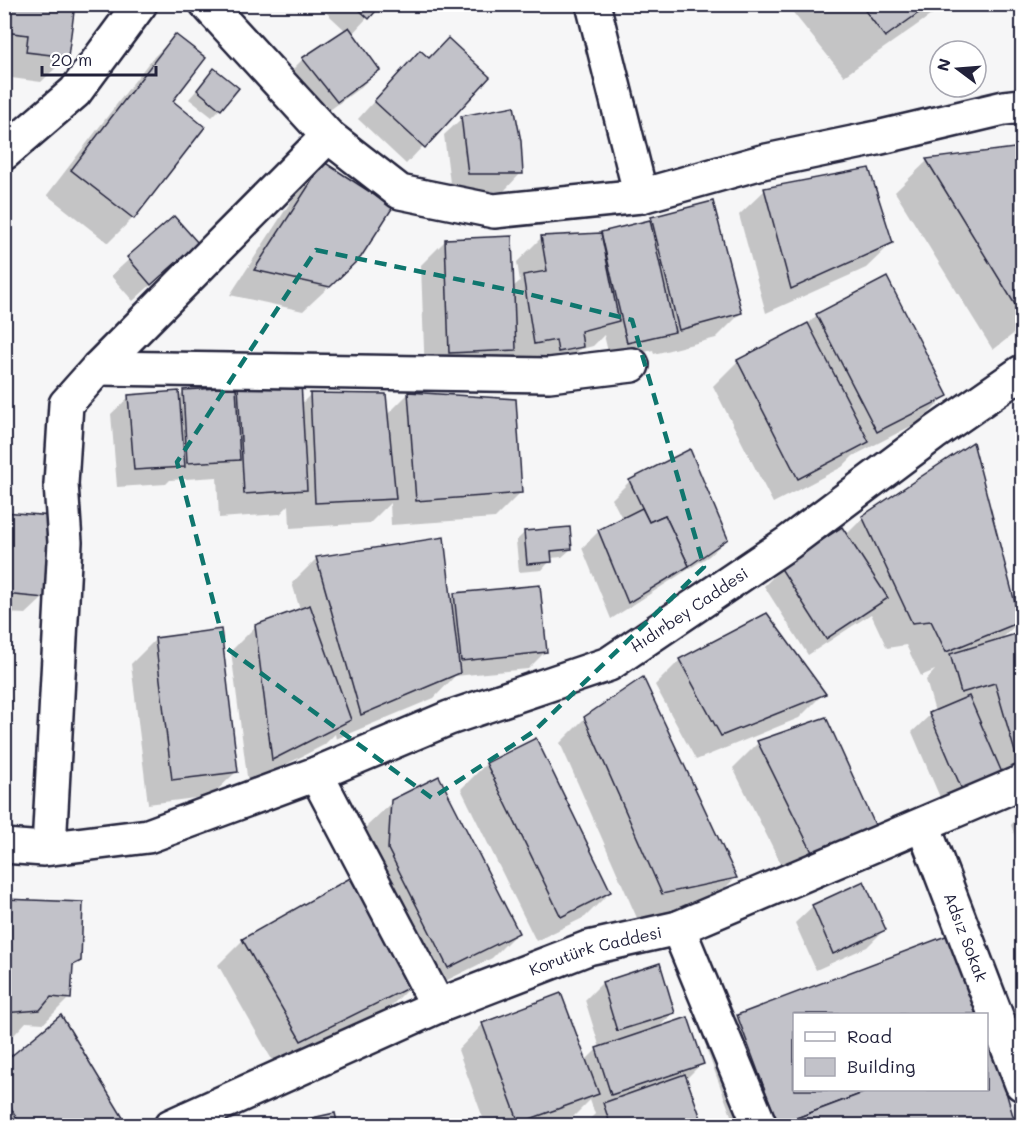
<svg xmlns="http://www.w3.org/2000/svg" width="1027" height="1130" font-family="Mali,sans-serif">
<rect width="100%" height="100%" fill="#f6f6f7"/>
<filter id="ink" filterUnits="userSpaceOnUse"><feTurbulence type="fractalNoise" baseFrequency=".0167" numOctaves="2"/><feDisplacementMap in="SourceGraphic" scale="12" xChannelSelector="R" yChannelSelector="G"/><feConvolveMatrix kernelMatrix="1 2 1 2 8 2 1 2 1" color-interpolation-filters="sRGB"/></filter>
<g filter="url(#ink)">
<g fill="#0003">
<polygon points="4,4 67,57 41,82 4,77"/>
<polygon points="317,4 380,4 352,34 378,70 361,87 319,118 286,76 303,59 346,31"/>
<polygon points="797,4 947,4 844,76 791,10"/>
<polygon points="175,36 171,102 133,218 108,243 47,195 150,61"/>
<polygon points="429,59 488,77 406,164 358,119 403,69"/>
<polygon points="214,70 220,109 212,117 189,99"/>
<polygon points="462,118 521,173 504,191 451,191 444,135"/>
<polygon points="1022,149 1022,327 993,350 895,192 927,161"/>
<polygon points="324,164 334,282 303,311 230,295 299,189"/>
<polygon points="765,190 892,243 866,268 766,313 739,215"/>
<polygon points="174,218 178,260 133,301 111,276"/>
<polygon points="651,218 741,313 716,338 654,354 653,350 610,360 604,335 593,346 578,350 556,372 510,368 508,356 489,375 425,377 421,265 446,240 512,288 520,281 517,262 542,237 600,234 647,222"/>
<polygon points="817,315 946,396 921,421 853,456 842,467 773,503 713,386 738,361 807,325"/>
<polygon points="238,387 301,404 310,395 386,416 409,393 520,493 495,518 391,525 390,503 370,523 290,528 289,505 280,514 219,518 217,477 170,480 166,484 117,487 111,414 129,397 178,397 184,391 234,391"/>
<polygon points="689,451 727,539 709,556 611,619 582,548 599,531 623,520 612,499 630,481"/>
<polygon points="4,514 44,597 26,614 4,613"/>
<polygon points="863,518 1019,622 1000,640 1022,634 1022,774 945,809 912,732 930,715 935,712 926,680 935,670 921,676 906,645 887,648 871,614 808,655 764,586 781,569 842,529 846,535"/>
<polygon points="525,532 571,549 562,557 550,558 550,561 542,570 519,572 516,541"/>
<polygon points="317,558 450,600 455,595 545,652 528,669 455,676 434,698 336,739 335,734 324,745 248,784 231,651 256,626 300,610 292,583"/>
<polygon points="156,639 237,771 211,796 148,804 131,664"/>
<polygon points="680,660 824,693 799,718 696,760 655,685"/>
<polygon points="585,718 735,878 710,903 637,918 560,743"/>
<polygon points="825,719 874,827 788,878 733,768 758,743"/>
<polygon points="535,740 610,892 585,917 536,941 461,789 486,764"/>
<polygon points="392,802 517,933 492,958 423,992 364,875 366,827"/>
<polygon points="1022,813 1022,856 1011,825"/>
<polygon points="4,901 79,960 71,968 69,998 44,1023 26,1022 14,1035 4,1035"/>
<polygon points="813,906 884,930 867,947 816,970 795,923"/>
<polygon points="950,936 980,1014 794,1014 794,1090 986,1090 986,1032 1015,1126 735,1126 706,1048 738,1017"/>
<polygon points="243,940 412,985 387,1010 275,1065 218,965"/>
<polygon points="602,983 674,1012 657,1029 702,1063 686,1079 700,1126 588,1126 587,1122 595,1114 590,1100 572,1118 552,1126 486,1126 458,1050 483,1024 585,1061 597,1049 600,1048 585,1000"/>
<polygon points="1022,1007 1022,1032 1014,1016"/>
<polygon points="4,1064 127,1126 4,1126"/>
</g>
<g fill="#c2c2c9" stroke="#22223b" stroke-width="1.5">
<polygon points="4,4 75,4 68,57 26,52 28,35 4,32"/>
<polygon points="353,4 382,4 369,19"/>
<polygon points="860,4 931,4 885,37"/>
<polygon points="349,27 380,70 337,102 302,58"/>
<polygon points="175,34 206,58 173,101 205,127 134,219 71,170"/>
<polygon points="448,38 490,77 425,148 374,101 420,50 429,58"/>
<polygon points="214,68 239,88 221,110 197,90"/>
<polygon points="514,106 521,141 523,174 468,174 461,116"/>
<polygon points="1022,147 1022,316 926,159"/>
<polygon points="324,162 393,207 361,257 330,287 254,270"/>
<polygon points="869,168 893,243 791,289 764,188"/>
<polygon points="713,201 742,313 679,330 651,217"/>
<polygon points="174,216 198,243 151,285 127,257"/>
<polygon points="650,220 675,332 627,343 601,232"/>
<polygon points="601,233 619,321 581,331 583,347 558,352 556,340 534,344 523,275 547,271 541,236"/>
<polygon points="512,236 516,350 449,353 445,239"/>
<polygon points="887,277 948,396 877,432 816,314"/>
<polygon points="808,323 869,442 798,479 737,360"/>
<polygon points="301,382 307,490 244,494 238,386"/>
<polygon points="236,387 240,460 187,463 183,390"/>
<polygon points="179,391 185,467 134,470 128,395"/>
<polygon points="408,392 516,399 522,493 416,501"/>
<polygon points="310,393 386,394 396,499 315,503"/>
<polygon points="973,442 1020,622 946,652 931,621 912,623 862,516"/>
<polygon points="690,449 728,539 689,566 665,515 649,522 629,480"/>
<polygon points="642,508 649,522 665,515 689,566 628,603 598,530"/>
<polygon points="4,512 52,516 45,598 4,594"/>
<polygon points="570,527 572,549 551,551 552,562 527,564 524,531"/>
<polygon points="842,527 888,598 826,639 780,567"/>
<polygon points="444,537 460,673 361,715 316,557"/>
<polygon points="540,585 547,652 461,661 454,593"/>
<polygon points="310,605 351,720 272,760 255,625"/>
<polygon points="767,613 826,694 721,736 679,659"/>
<polygon points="221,629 238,772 172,780 155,638"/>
<polygon points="1022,632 1022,757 1017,759 995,683 961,693 950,654"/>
<polygon points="643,677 737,878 662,894 584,717"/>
<polygon points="969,696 1003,775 963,792 929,713"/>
<polygon points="826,717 876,827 813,854 757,741"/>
<polygon points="536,738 611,892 561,917 486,763"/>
<polygon points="439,776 519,933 448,968 388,849 391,800"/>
<polygon points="350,878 414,985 301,1041 242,939"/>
<polygon points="864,881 886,930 833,954 812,905"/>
<polygon points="4,899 83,902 81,961 73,965 71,999 51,997 40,1010 4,1013"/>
<polygon points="951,934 982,1014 794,1014 794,1090 871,1090 778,1125 737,1015"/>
<polygon points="660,963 675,1013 617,1031 602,982"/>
<polygon points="561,993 599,1094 519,1123 482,1023"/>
<polygon points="61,1015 128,1126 21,1126 4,1095 4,1062"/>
<polygon points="688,1017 704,1064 611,1095 596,1048"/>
<polygon points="992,1044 1016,1126 778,1125 871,1090 986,1090 986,1046"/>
<polygon points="685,1074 703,1124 699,1126 611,1126 603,1103"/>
<polygon points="335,1113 338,1126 275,1126"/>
</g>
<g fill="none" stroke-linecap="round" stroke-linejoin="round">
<g stroke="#22223b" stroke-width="38">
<g id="minor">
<polyline points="207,4 328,136 400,192 494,211 641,196 762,162 877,138 1004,108 1022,106"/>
<polyline points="593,4 641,196"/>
<polyline points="4,153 75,92 140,4"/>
<polyline points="98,368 549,375 632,365"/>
<polyline points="316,774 438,1006"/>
<path id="s1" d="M 923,825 L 1022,1084"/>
<path id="s2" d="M 4,846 L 44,849 L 148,836 L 316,774 L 449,718 L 609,664 L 788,543 L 933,434 L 1022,372"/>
<polyline points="49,848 65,542 61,484 66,404 98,368 328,136"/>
<polyline points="678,928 760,1126"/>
<path id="s3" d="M 171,1126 L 438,1006 L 588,948 L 678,928 L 1022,782"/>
</g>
</g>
<use href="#minor" stroke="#fff" stroke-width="33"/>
</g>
</g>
<path fill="none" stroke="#0f766e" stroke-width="4.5" stroke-dasharray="12 8" stroke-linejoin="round" d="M 316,250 L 524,293 L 632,320 L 704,567 L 533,732 L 432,798 L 225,647 L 177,462 Z"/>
<g text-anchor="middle" stroke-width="5" stroke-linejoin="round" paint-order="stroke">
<g font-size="16" fill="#22223b" stroke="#fff">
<text dy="6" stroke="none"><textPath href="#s2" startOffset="734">Hıdırbey Caddesi</textPath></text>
<text dy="6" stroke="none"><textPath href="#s1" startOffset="120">Adsız Sokak</textPath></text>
<text dy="6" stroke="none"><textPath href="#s3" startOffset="460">Korutürk Caddesi</textPath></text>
</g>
</g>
<rect width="1027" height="1130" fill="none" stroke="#fff" stroke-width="24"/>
<rect x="12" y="12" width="1003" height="1106" fill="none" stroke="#22223b" stroke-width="2" filter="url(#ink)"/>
<rect x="793" y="1013" width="195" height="78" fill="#ffffff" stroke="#a7a7b1" stroke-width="1.5"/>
<rect x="805" y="1032" width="30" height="9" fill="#ffffff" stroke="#a7a7b1" stroke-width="1.5"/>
<text x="847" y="1043" font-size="18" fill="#22223b">Road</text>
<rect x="805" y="1058" width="30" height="18" fill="#c2c2c9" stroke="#a7a7b1" stroke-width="1.5"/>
<text x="847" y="1073" font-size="18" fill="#22223b">Building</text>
<g transform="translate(958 69) rotate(286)"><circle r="28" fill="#ffffff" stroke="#a7a7b1" stroke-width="1.5"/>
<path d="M0-4.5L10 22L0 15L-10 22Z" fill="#22223b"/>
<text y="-9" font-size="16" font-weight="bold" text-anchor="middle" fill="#22223b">N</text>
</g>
<path d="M42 66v9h114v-9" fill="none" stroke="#22223b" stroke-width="3"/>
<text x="51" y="66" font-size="18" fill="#22223b" stroke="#ffffff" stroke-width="4.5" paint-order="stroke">20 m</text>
</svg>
